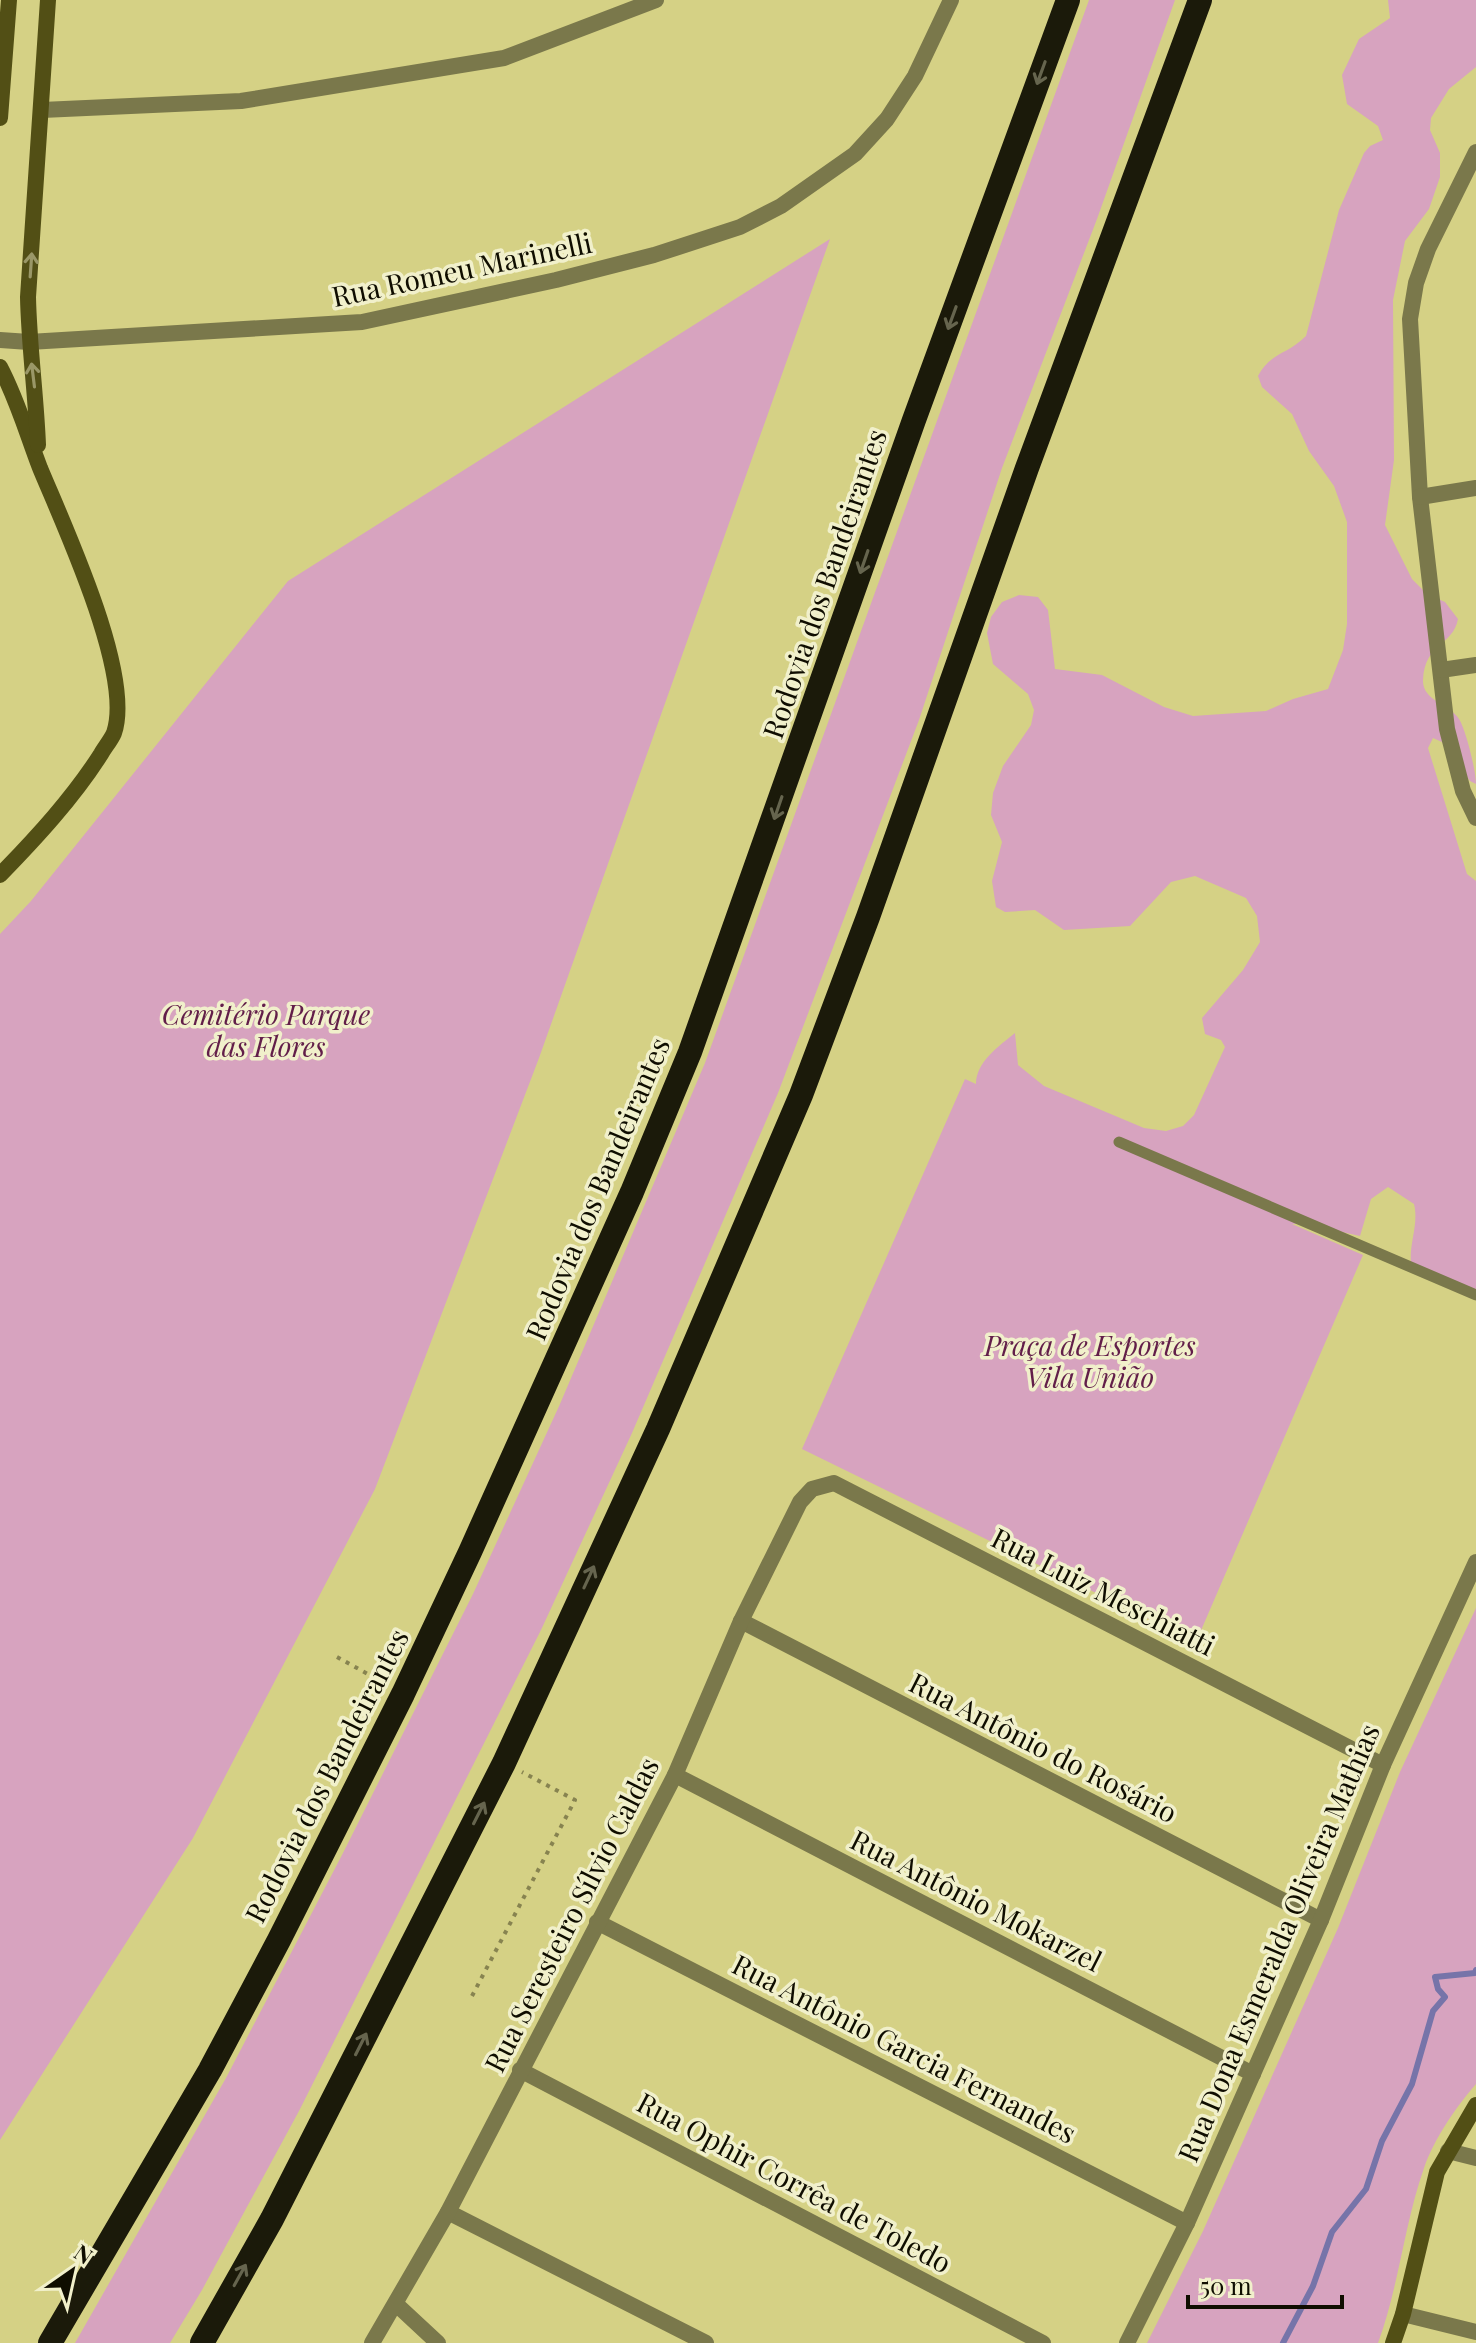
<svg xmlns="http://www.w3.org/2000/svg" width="1476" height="2343" font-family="'Playfair Display',serif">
<rect width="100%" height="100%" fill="#d5d185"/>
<g fill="#d7a3bf">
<polygon points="1089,0 1175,0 1097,219 1002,468 919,720 778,1093 632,1433 541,1630 299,2111 202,2290 170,2343 75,2343 226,2078 343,1853 473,1594 560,1404 705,1063"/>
<path d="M 1388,0 L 1476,0 L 1476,67 L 1449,89 L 1431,118 L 1430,130 L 1440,153 L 1440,177 L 1429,209 L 1405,241 L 1393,300 L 1394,460 L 1385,525 L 1412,579 L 1427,594 L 1445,602 L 1458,619 C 1453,646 1425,642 1423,680 C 1422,701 1450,704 1459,719 C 1466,730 1476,771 1476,784 L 1470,781 L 1442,742 L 1433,738 L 1428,748 L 1467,874 L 1476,881 L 1476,1291 L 1411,1263 C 1409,1243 1419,1224 1414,1204 L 1388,1187 L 1371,1199 L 1360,1236 L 1306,1224 L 1292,1224 L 1363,1255 L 1196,1642 L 802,1449 L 965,1079 L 976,1084 C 976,1062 999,1046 1015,1033 L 1018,1065 L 1044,1086 L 1144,1128 L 1166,1131 L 1183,1126 L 1194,1115 L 1225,1047 L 1221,1040 L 1205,1034 L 1202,1018 L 1243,970 L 1260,942 L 1257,916 L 1246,898 L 1195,876 L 1171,882 L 1130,926 L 1064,930 L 1035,910 L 1005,912 L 996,907 L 992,881 L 1002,842 L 991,815 L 993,793 L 1003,766 L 1031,725 L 1034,710 L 1028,694 L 993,664 L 987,633 L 991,617 L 1002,602 L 1019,595 L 1038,597 L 1048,610 L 1055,669 L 1102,675 L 1164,707 L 1193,716 L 1266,711 L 1293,699 L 1328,689 L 1343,650 L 1347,624 L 1347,522 L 1334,486 L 1309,451 L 1292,414 L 1262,387 L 1258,376 C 1271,352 1287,355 1306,336 L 1339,210 L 1364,153 L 1370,146 L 1383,140 L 1378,126 L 1347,104 L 1342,75 L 1359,39 L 1390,18 Z"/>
<polygon points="830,239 539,1058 375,1489 193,1838 0,2140 0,934 31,901 288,581"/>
<path d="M 1476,1608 L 1476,2084 C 1456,2107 1434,2139 1424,2168 C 1404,2225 1399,2286 1378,2343 L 1147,2343 L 1203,2231 L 1338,1928 L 1400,1772 Z"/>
</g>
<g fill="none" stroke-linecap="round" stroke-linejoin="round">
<polyline stroke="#7674a9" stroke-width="6" points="1283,2343 1313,2286 1332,2232 1366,2189 1382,2141 1412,2084 1433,2011 1445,1997 1438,1989 1435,1977 1475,1973 1476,1970"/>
<g stroke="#878350" stroke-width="4" stroke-dasharray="4 6" stroke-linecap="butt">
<polyline points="337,1657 384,1683"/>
<polyline points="472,1996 575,1800 522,1772"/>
</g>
<polyline stroke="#7a784b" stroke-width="11" points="1119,1142 1476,1295"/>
<g stroke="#7a784b" stroke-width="16">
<polyline points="42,110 241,101 504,58 656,0"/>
<polyline points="1476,152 1428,249 1416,283 1410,319 1420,497 1447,729 1463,791 1476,818"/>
<polyline points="0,340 29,342 362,322 556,280 654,255 740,227 781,206 855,154 887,119 915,76 951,0"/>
<polyline points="1420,497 1476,488"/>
<polyline points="1441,670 1476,665"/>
<polyline points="741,1621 1321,1920"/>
<polyline points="675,1775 1253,2074"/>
<polyline points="597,1922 1187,2223"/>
<polyline points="520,2070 1043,2343"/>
<polyline points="1448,2151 1476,2158"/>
<polyline points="448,2212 706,2343"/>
<polyline points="396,2304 438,2343"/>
<polyline points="1403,2314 1476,2332"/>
<polyline points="372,2343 448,2212 675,1775 741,1621 800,1502 812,1489 834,1483 1383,1765"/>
<polyline points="1127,2343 1187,2223 1321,1920 1383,1765 1476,1562"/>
</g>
<g stroke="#524f15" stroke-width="16">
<polyline points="0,118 9,0"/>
<path d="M 0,367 C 17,399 27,434 40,468 C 64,526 134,675 114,733 C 111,740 105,747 101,754 C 73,798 36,838 0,875"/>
<path d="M 38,445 C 36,395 29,346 28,297 L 48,0"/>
<polyline points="1393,2343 1403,2314 1437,2172 1476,2105"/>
</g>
<g stroke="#1b1a0a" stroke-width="24">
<polyline points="50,2343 210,2070 279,1940 403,1694 470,1552 632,1192 690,1052 914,420 1068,0"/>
<polyline points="202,2343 272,2219 504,1763 658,1429 801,1095 868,917 1027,468 1200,0"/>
</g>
</g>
<defs><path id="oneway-shaft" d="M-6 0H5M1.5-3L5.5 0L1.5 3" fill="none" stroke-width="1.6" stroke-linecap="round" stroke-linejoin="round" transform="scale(2)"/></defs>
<g stroke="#66654e">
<use href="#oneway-shaft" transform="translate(1041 73) rotate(110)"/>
<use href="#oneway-shaft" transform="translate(952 318) rotate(110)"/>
<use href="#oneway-shaft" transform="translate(864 562) rotate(109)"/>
<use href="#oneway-shaft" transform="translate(778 808) rotate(109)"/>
<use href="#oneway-shaft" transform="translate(589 1577) rotate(-65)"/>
<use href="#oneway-shaft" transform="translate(479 1813) rotate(-63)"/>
<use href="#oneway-shaft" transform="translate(361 2044) rotate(-63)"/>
<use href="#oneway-shaft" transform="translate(240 2275) rotate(-61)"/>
</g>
<g stroke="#9a9767">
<use href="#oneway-shaft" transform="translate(31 265) rotate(-86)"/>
<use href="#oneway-shaft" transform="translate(33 375) rotate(-97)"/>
</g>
<g text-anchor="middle" stroke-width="7" stroke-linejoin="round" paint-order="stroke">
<g font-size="28" fill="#0f0d00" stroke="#f1f0cb">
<text transform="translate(462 270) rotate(-12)" y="10">Rua Romeu Marinelli</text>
<text transform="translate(825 584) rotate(-71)" y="10">Rodovia dos Bandeirantes</text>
<text transform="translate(598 1189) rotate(-67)" y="10">Rodovia dos Bandeirantes</text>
<text transform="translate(1103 1592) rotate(27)" y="10">Rua Luiz Meschiatti</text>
<text transform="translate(1043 1748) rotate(27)" y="10">Rua Antônio do Rosário</text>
<text transform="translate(327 1776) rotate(-63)" y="10">Rodovia dos Bandeirantes</text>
<text transform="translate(976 1901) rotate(27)" y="10">Rua Antônio Mokarzel</text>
<text transform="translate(572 1915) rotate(-63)" y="10">Rua Seresteiro Sílvio Caldas</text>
<text transform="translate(1279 1943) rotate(-67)" y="10">Rua Dona Esmeralda Oliveira Mathias</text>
<text transform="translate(904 2049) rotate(27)" y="10">Rua Antônio Garcia Fernandes</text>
<text transform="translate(794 2183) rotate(28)" y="10">Rua Ophir Corrêa de Toledo</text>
</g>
<g font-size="28" font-style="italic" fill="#621e49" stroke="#f1f0cb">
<text x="266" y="1025">Cemitério Parque<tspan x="266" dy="32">das Flores</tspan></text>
<text x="1090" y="1356">Praça de Esportes<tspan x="1090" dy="32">Vila União</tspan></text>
</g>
</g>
<g transform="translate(72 2271) rotate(34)" stroke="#f1f0cb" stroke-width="6" paint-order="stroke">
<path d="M0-6L14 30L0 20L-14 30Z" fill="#0f0d00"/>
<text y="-12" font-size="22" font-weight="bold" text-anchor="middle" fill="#0f0d00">N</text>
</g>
<path d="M1188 2295v12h154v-12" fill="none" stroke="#0f0d00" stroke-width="4"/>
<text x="1200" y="2295" font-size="24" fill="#0f0d00" stroke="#f1f0cb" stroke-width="6" paint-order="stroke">50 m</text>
</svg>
